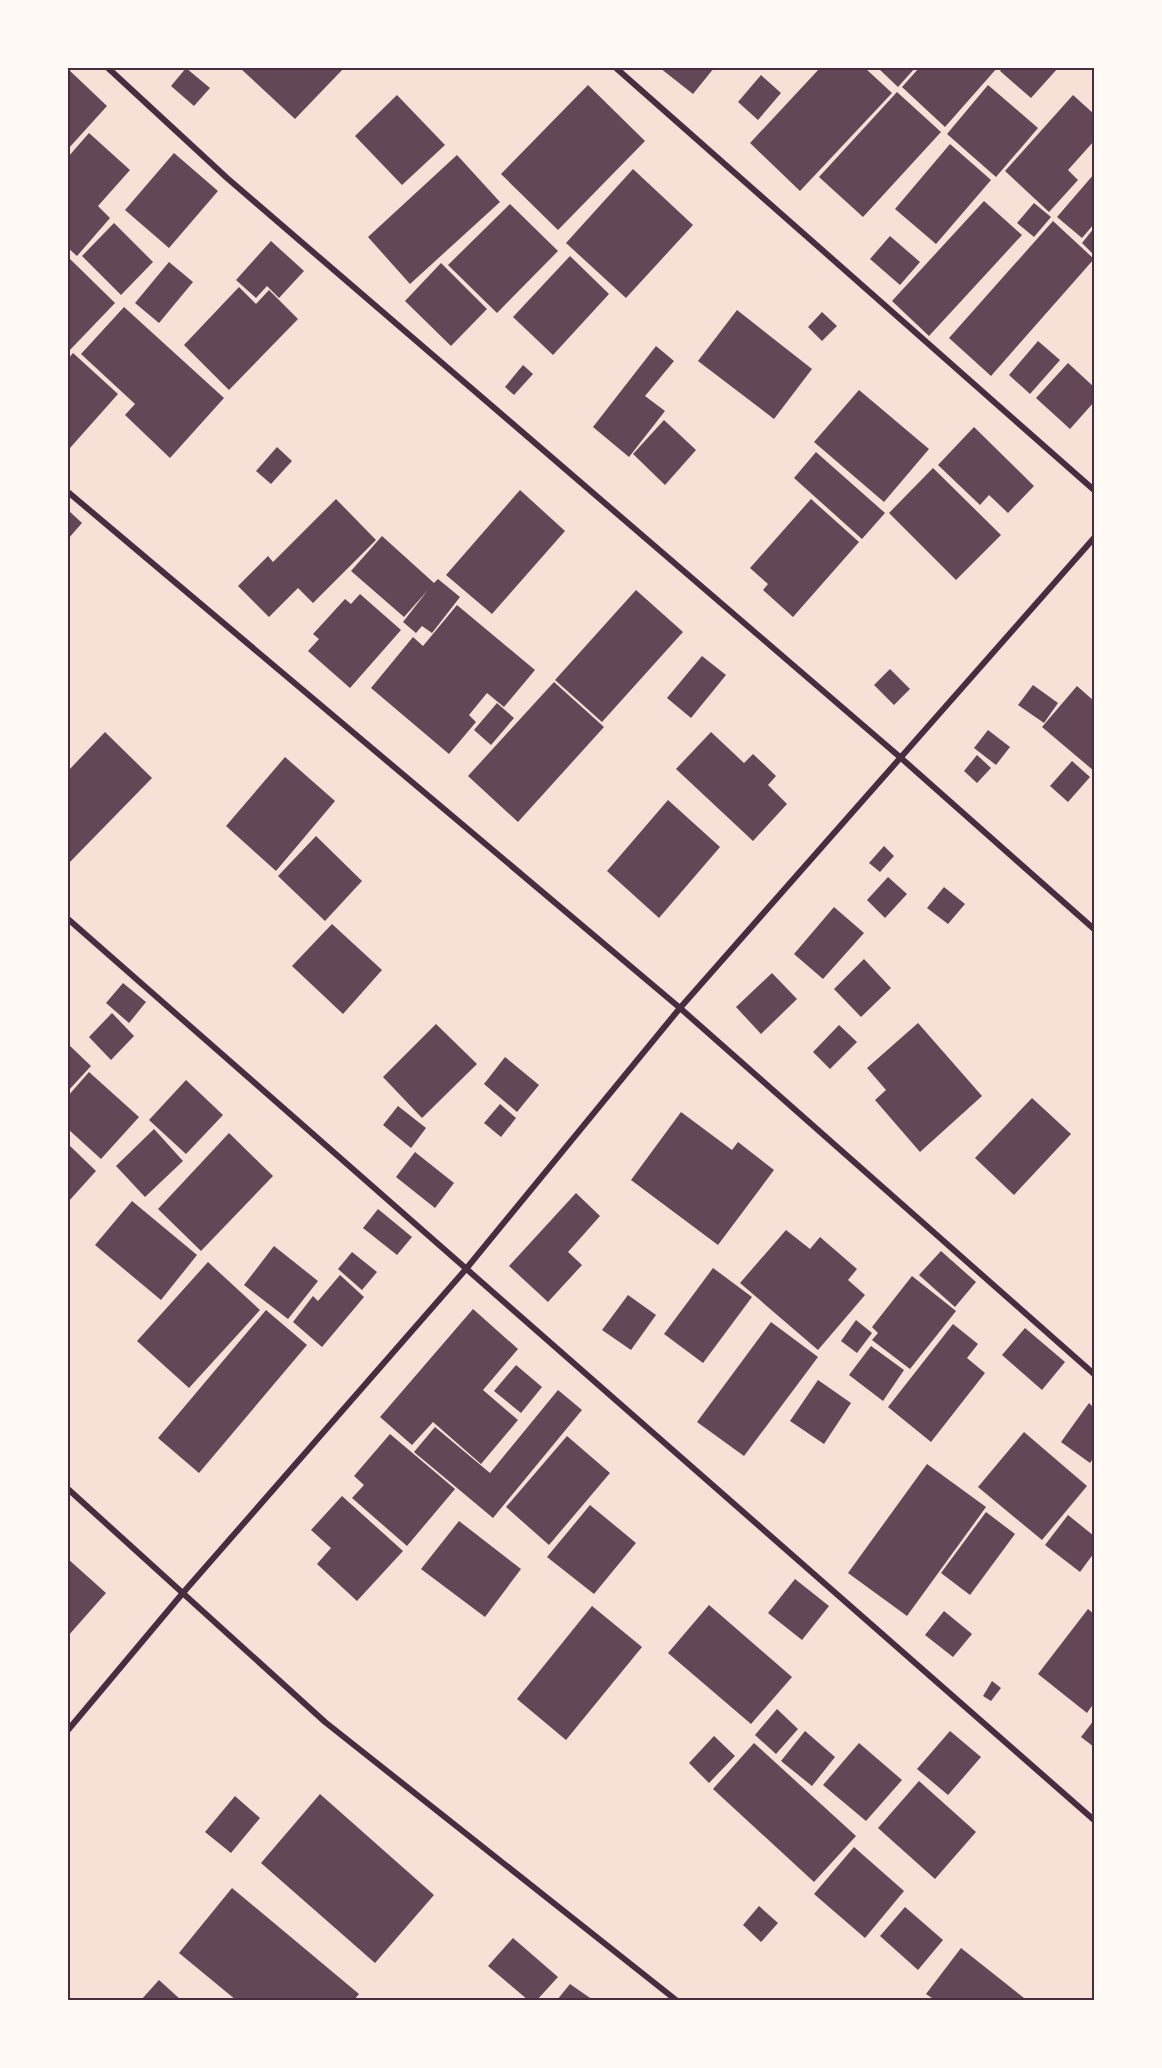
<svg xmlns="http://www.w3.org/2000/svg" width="1162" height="2068" font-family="'Playfair Display',serif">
<rect width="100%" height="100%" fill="#f7e1d7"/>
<g fill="#644757">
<polygon points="186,68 210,88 194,106 171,86"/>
<polygon points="240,68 344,68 295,119"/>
<polygon points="660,68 714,68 693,94"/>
<polygon points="820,68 865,68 892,93 800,191 750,143"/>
<polygon points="878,68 915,68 898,87"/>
<polygon points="919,68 997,68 945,127 902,87"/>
<polygon points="1003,68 1058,68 1031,98 1000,71"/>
<polygon points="68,69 107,106 68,149"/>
<polygon points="761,75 781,93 758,120 738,102"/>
<polygon points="588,85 645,141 558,230 501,174"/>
<polygon points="988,85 1038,128 996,177 947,134"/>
<polygon points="897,92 941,132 863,217 819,177"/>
<polygon points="397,95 445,145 402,185 355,136"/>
<polygon points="1073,95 1094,114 1094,141 1068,170 1078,180 1049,212 1005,171"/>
<polygon points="89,133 130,170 98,206 110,218 77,256 68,248 68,157"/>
<polygon points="950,144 991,180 936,244 895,209"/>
<polygon points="174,153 218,191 169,248 125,210"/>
<polygon points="457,155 500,202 410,284 368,237"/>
<polygon points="633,169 693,225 626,298 566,243"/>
<polygon points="1094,174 1094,224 1082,238 1057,217"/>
<polygon points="984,201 1022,235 929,336 892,301"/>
<polygon points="1034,203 1051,217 1034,237 1017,223"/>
<polygon points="510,204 558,251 497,313 448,265"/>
<polygon points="1053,221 1094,259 991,376 949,338"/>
<polygon points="114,223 153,262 121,295 82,256"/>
<polygon points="1094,228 1094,255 1082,243"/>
<polygon points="890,236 920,262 900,285 870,259"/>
<polygon points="271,241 304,271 279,298 267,286 256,298 236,280"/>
<polygon points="570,256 609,294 553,355 513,317"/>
<polygon points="68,257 115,303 68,352"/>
<polygon points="169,262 193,282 159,323 135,303"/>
<polygon points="441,263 487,309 451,346 405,301"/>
<polygon points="239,287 256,304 269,290 298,319 229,390 184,345"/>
<polygon points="124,307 224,398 170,458 125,415 135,404 81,354"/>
<polygon points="737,310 812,369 774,419 698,361"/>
<polygon points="822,312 837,326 822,341 808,327"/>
<polygon points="1038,341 1060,360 1030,394 1009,375"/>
<polygon points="656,346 674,361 645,396 665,411 629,457 593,427"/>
<polygon points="73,353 118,394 70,448 68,445 68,359"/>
<polygon points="1068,363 1094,387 1094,402 1070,429 1036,398"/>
<polygon points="523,365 533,374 514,395 505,387"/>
<polygon points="859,390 929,449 884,502 814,442"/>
<polygon points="664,420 696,450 665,485 633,454"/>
<polygon points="974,427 1034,486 1008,513 989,495 980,505 938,465"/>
<polygon points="277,447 292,461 271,484 256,471"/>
<polygon points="816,452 885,513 862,539 794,478"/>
<polygon points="933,468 1001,535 956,580 889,513"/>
<polygon points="520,490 565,531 492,614 446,575"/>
<polygon points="336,499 376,540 313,603 298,588 269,617 238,586 268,556 273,562"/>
<polygon points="811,499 859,542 793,617 763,590 768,584 750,568"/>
<polygon points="68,510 82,523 68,539"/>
<polygon points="382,536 434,583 438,579 460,597 432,633 422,626 416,633 403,622 428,590 404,617 351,571"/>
<polygon points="636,590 683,632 602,722 555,680"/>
<polygon points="360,594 401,630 350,688 308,651 319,639 313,634 345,599 351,604"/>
<polygon points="457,605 535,670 504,707 487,693 469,715 476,722 449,754 371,688 413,637 423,646"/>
<polygon points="702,656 726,675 691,718 667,698"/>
<polygon points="890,669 910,689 894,705 874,685"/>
<polygon points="554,682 604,727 518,822 468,776"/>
<polygon points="1033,685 1058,703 1044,723 1018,705"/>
<polygon points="1077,686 1094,701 1094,771 1042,727"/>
<polygon points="497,703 514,718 491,745 474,730"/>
<polygon points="988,730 1010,747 996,765 974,748"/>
<polygon points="105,732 152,778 68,864 68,771"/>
<polygon points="711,732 744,763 753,754 776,776 768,785 787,804 753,841 676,769"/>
<polygon points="977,755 991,768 977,783 964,771"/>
<polygon points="285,757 335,801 276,871 226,826"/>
<polygon points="1072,761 1090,777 1068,802 1050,786"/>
<polygon points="668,800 720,847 659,918 607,871"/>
<polygon points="316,836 362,881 325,921 278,876"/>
<polygon points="884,846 894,856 880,872 869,863"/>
<polygon points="888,877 907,894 885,918 867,900"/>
<polygon points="944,887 965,904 948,924 927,908"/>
<polygon points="834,907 864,933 823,979 794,954"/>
<polygon points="332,924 382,970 343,1014 292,966"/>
<polygon points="864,959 891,988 861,1017 834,989"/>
<polygon points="772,973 797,999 761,1034 736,1007"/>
<polygon points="123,983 146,1002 129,1023 106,1003"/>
<polygon points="112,1013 134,1036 111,1060 89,1037"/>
<polygon points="918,1023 982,1096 920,1152 875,1100 886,1090 867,1068"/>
<polygon points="436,1024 477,1064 422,1118 383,1077"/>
<polygon points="839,1025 857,1042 830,1069 813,1052"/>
<polygon points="68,1044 91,1066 68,1091"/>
<polygon points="505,1057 539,1085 517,1112 484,1084"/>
<polygon points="89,1072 139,1117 101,1159 68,1129 68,1096"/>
<polygon points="186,1080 223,1115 186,1154 149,1120"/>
<polygon points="1032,1098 1071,1134 1014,1195 975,1158"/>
<polygon points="500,1104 516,1118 501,1137 484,1123"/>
<polygon points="398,1106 426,1128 411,1148 383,1125"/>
<polygon points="681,1112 732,1150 738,1142 774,1170 718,1245 631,1180"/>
<polygon points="154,1129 183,1161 145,1197 116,1166"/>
<polygon points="229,1133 273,1176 201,1251 158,1209"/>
<polygon points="68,1144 96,1171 68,1202"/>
<polygon points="415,1152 454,1183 435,1208 396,1177"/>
<polygon points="576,1193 600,1216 568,1252 582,1265 548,1302 509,1266"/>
<polygon points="132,1201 197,1255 161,1300 95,1245"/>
<polygon points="378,1209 412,1237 397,1255 363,1228"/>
<polygon points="786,1230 810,1249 820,1237 857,1269 848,1280 865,1295 818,1350 740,1283"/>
<polygon points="274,1246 318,1281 288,1319 244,1285"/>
<polygon points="941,1251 976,1282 955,1307 919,1275"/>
<polygon points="352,1252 377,1272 362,1290 338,1269"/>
<polygon points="208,1262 260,1310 189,1388 137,1341"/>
<polygon points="713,1268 752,1297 703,1363 664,1334"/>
<polygon points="340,1275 364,1297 322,1347 293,1322 313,1296 318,1301"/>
<polygon points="912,1276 956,1311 910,1369 872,1340 878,1333 872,1327"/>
<polygon points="628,1295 656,1315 631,1350 602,1330"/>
<polygon points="473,1309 518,1349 483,1390 518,1420 481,1464 433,1422 412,1445 380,1417"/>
<polygon points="266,1310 307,1345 199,1473 158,1438"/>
<polygon points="856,1320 872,1333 857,1353 841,1341"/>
<polygon points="771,1322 818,1357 744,1456 697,1422"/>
<polygon points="953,1324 978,1344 967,1358 985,1373 931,1442 888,1407"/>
<polygon points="1025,1328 1065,1362 1042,1390 1002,1355"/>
<polygon points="871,1346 904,1370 883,1401 849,1375"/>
<polygon points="516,1365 542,1387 521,1413 494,1391"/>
<polygon points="818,1380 851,1403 824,1444 790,1421"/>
<polygon points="558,1390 582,1410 493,1518 414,1452 435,1427 490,1473"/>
<polygon points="1089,1403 1094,1408 1094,1457 1090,1463 1061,1442"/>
<polygon points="1024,1432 1087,1486 1042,1540 978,1487"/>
<polygon points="390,1434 455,1489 407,1546 352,1498 364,1485 354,1476"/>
<polygon points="567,1436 610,1473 549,1545 506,1507"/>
<polygon points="927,1464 986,1507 907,1616 848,1573"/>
<polygon points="342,1496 403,1551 357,1601 317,1564 331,1548 311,1530"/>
<polygon points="590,1505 636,1543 594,1594 547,1557"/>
<polygon points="986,1512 1015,1534 970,1595 941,1573"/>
<polygon points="1068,1515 1094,1536 1094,1553 1080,1572 1045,1545"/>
<polygon points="459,1521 521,1569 485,1617 421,1569"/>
<polygon points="68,1559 106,1593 68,1636"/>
<polygon points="795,1579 829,1606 802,1640 768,1613"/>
<polygon points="709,1605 792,1677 751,1724 668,1653"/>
<polygon points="592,1606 642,1647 566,1740 517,1699"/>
<polygon points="1088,1609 1094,1614 1094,1703 1087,1713 1038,1674"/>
<polygon points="944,1611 972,1634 953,1657 925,1635"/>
<polygon points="992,1681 1001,1688 991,1701 983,1696"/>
<polygon points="777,1709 798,1729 776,1754 755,1735"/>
<polygon points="1094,1720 1094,1747 1081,1737"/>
<polygon points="805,1731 835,1757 812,1786 781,1761"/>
<polygon points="950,1731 981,1757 948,1795 917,1769"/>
<polygon points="714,1736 735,1756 709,1783 689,1763"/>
<polygon points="754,1743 856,1836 814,1882 713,1789"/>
<polygon points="859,1743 902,1780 866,1821 823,1785"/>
<polygon points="919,1781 976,1832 935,1879 878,1828"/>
<polygon points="320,1794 434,1895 375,1963 261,1863"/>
<polygon points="235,1796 260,1818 231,1853 205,1832"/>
<polygon points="854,1847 904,1891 865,1938 814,1894"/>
<polygon points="232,1888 359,1994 354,2000 236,2000 179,1953"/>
<polygon points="759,1906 778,1923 761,1942 743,1925"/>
<polygon points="905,1907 943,1940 918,1970 880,1936"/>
<polygon points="513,1938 558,1977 537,2000 528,2000 488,1966"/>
<polygon points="961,1948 1024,1998 1022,2000 935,2000 926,1994"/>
<polygon points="159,1980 181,2000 141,2000"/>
<polygon points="570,1984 593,2000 557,2000"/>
</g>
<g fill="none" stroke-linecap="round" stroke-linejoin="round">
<g stroke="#4a2c40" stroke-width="6">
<polyline points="108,68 227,178 901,758 1094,929"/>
<polyline points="616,68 1094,490"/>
<polyline points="68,492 680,1008 1094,1374"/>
<polyline points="68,919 1094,1820"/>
<polyline points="68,1489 325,1722 676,2000"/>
<polyline points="68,1730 182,1594 466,1269 680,1008 1094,538"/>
</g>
</g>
<rect width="1162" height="2068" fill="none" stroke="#fffaf5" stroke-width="138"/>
<rect x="69" y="69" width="1024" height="1930" fill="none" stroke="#4a2c40" stroke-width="2"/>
</svg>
